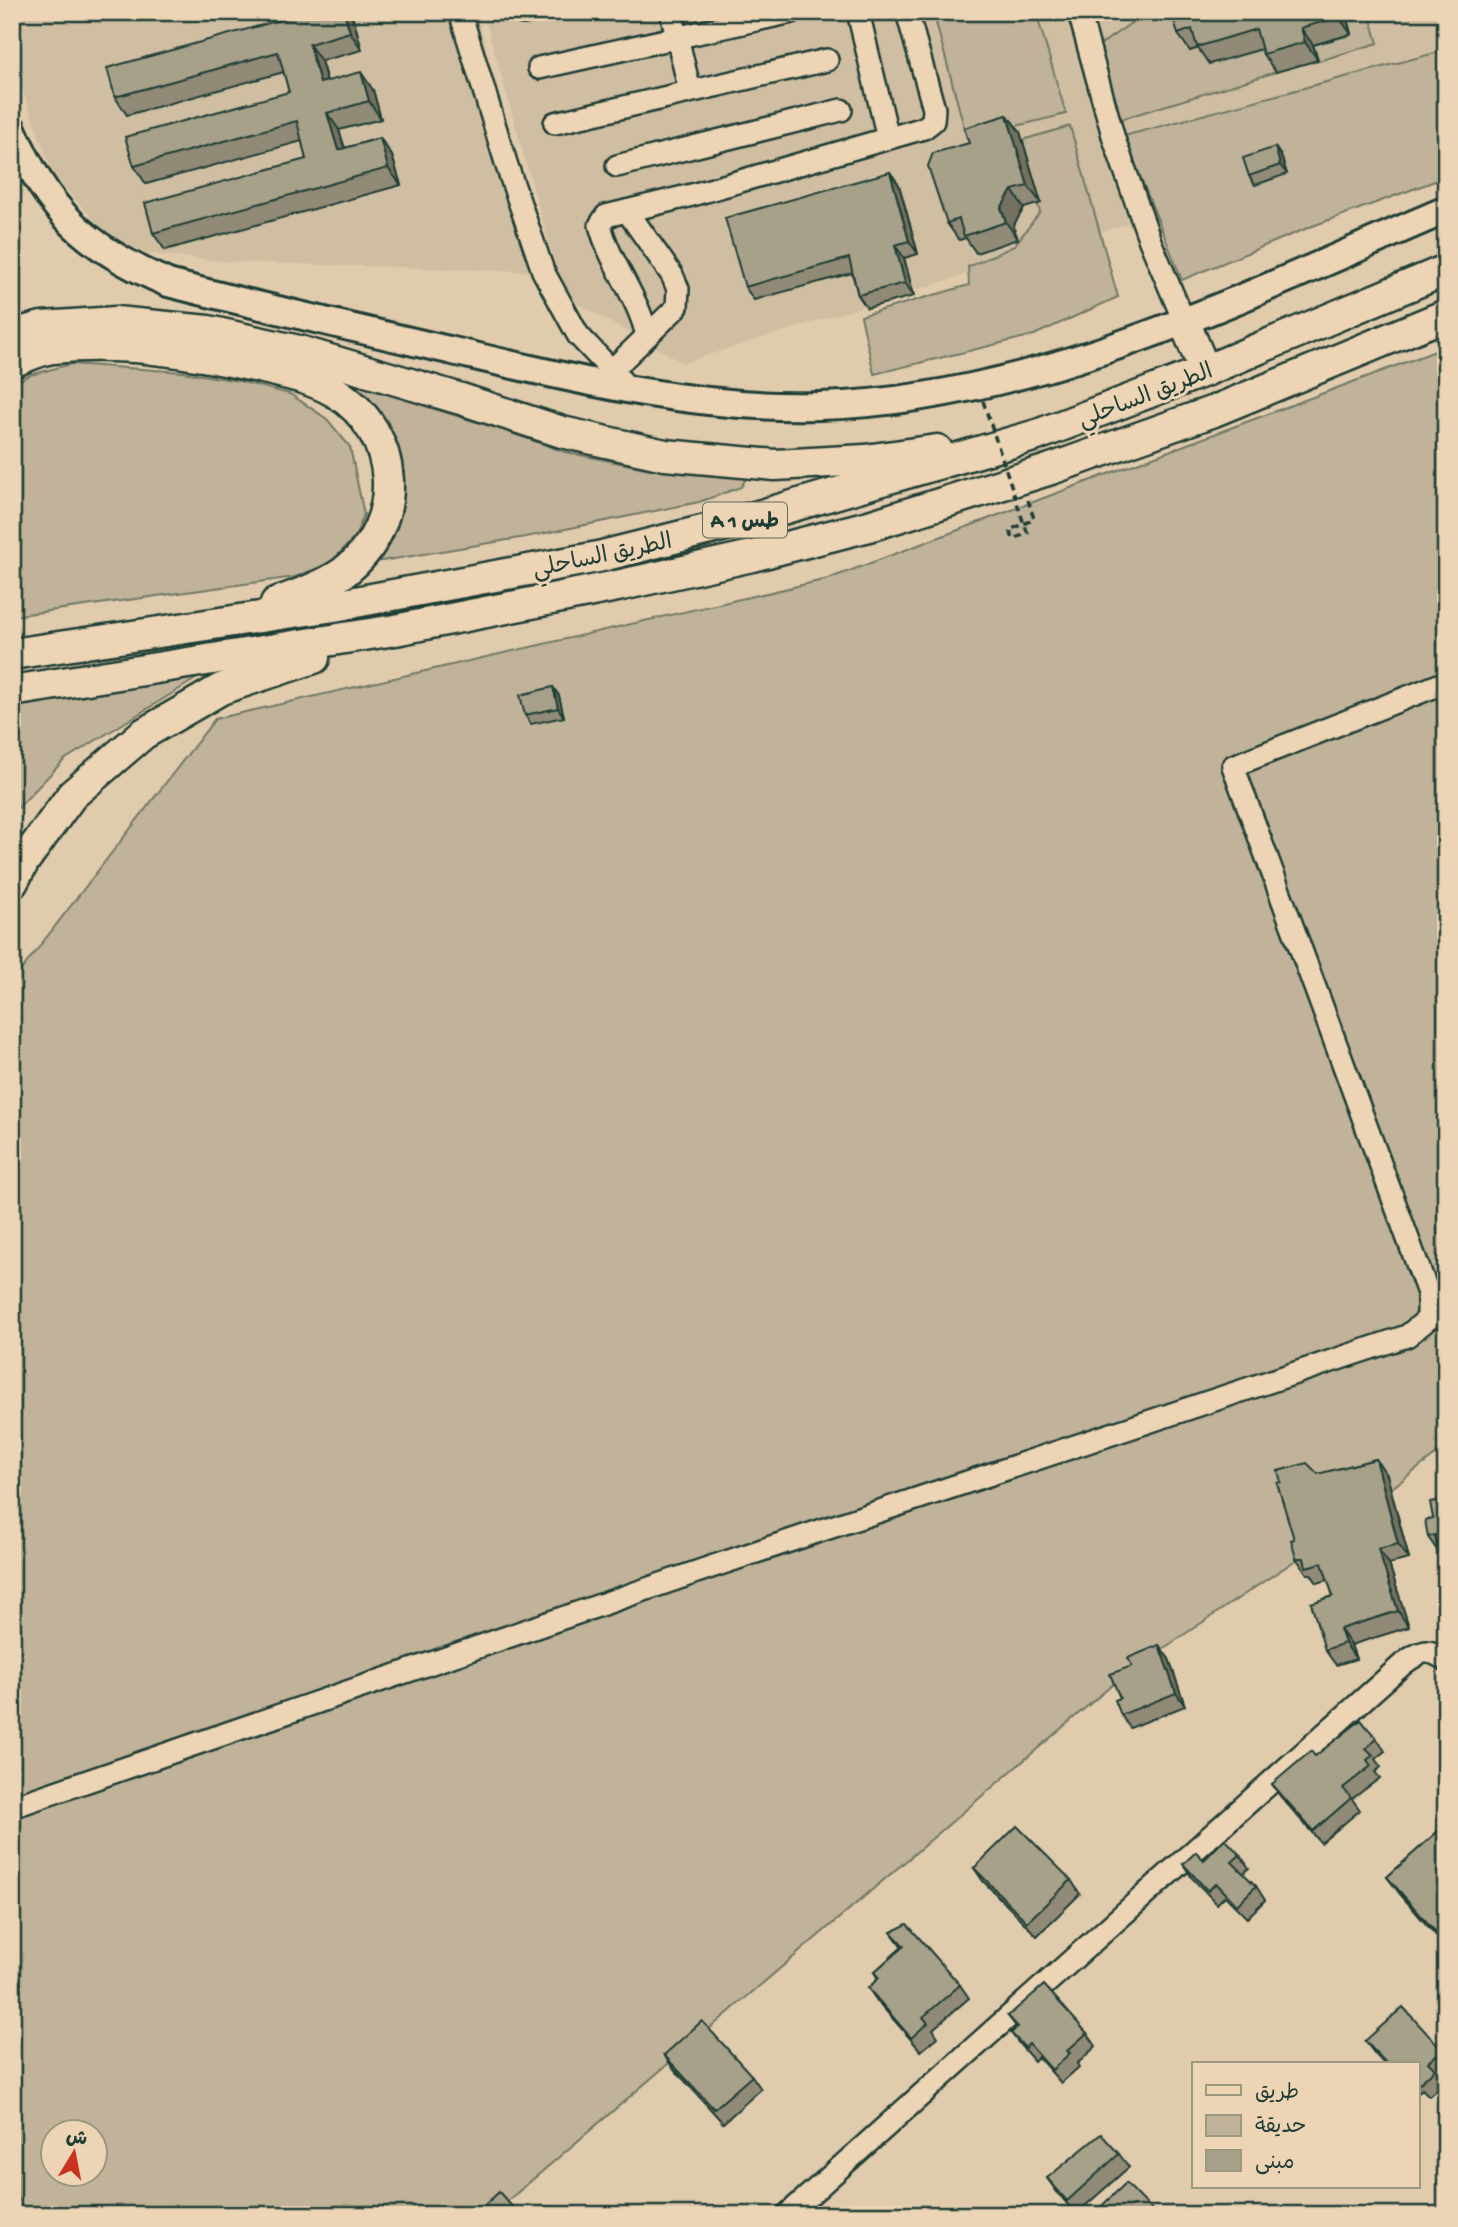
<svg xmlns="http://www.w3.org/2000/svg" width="1458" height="2227" font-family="'Gochi Hand','Playpen Sans Arabic',sans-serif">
<rect width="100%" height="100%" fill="#e1cbad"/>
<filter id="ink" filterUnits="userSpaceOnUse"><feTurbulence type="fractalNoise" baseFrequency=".0143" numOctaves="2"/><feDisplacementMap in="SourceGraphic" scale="14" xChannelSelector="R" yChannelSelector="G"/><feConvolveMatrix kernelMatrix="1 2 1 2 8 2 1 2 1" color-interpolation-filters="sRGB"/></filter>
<g filter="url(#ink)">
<g fill="#d0bea2">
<polygon points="12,12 476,12 549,272 231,262 150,254 112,239 54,177 12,61"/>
<polygon points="483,12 1446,12 1446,124 683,363 564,296"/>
</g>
<g fill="#c0b399" stroke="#707866" stroke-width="2" fill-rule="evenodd">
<polygon points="942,12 1036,12 1066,114 967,138 934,15"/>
<polygon points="1147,12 1192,12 1190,51 1204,47 1268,47 1276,72 1121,119 1097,47"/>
<polygon points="1358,12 1369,12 1378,43 1312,63 1318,59 1313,45 1351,35 1347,19 1358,16"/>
<polygon points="1446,50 1446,177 1310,227 1182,280 1124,136"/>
<polygon points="1070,126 1118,297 1034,335 874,374 861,316 969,285 968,267 1014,246 1040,212 1019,141"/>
<path d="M 1446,347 L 1446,1447 L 1302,1556 L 1125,1674 L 491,2215 L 18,2215 L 12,1884 L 12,982 L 215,719 L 828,579 ZM 52,2132 L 94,2132 L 94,2174 L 52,2174 Z"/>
<polygon points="71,364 183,372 239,381 290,394 327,419 350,447 364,515 355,537 330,563 295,577 12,616 12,384 30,375"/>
<polygon points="319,367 428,407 506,431 565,452 655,470 747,477 741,487 699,502 526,537 370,563 400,483"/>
<polygon points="207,672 64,760 12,814 12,705"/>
</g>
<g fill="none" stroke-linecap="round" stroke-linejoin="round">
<g stroke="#1f3d34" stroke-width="26">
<g id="minor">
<polyline points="460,12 507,166 543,271 578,335 628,388"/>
<polyline points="671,12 690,91"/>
<polyline points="858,12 888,138"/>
<polyline points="1079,12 1114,139 1150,241 1184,321"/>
<polyline points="523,13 528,12"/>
<polyline points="539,68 792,12"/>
<polyline points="555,123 827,60"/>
<polyline points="617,166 841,110"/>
<path d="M 647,336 C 638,296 610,264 600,225 L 606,216 L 692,195 L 924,128 L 933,121 L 934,109 L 907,12"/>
<polyline points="611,371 677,307 678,289 672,275 627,211"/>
<polyline points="12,1807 714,1566 1407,1336 1428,1319 1428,1293 1233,766 1446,682"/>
<path d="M 787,2215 L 1403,1664 C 1421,1651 1427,1647 1446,1660"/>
</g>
</g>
<g stroke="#1f3d34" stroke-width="32">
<path id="major" d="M 12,129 C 48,212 85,247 168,283 C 262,307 358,329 453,351 C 572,379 697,410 820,406 C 1039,400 1248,294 1446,210"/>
</g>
<g stroke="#1f3d34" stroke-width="35">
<g id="highway">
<polyline points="1184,321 1205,371"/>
<polyline points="12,335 42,327 116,322 208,331 299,351 461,399 562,432 665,455 775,465 865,460 937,450"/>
<path d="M 12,362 C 25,357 39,350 53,348 C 122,341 191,352 259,367 C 284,373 312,378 335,392 C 401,433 407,524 344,572 C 324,586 298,595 276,603"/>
<polyline points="12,654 334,606 598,557 734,523 1037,435 1205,371 1446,270"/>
<polyline points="12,691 395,630 617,586 752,556 869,526 1051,469 1214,411 1446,315"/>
<polyline points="12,883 24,861 72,795 143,734 221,689 314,658"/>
</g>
</g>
<polyline stroke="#1f3d34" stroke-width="3.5" stroke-dasharray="7 5" stroke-linecap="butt" points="1025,527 1028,533 1013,539 1010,530 1034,519 1028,500"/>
<use href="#minor" stroke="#edd4b5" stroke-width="21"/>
<use href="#major" stroke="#edd4b5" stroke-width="26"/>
<use href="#highway" stroke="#edd4b5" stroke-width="30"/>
<polyline stroke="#1f3d34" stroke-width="3.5" stroke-dasharray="7 5" stroke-linecap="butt" points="983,401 1025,527"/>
</g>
<g fill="#908a77" stroke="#1f3d34" stroke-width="2">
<polygon points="309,12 348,12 354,21 362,50 321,61 327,81 373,90 381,119 339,130 345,148 380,138 392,156 401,185 165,250 153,233 306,159 302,141 146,184 134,166 289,92 284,72 127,115 115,97"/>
<polygon points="1178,12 1358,12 1359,16 1347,19 1351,34 1313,45 1318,60 1276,72 1263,54 1262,49 1209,64 1198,48 1190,51 1178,34"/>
<polygon points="1007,115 1020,132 1041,203 1024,208 1013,226 1018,239 976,253 966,238 959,240 947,223 969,143"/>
<polygon points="1281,156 1287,174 1255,185 1249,176"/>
<polygon points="890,172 899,185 918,254 904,258 914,296 867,308 858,295 852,273 754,300 745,287"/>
<polygon points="553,687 559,696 564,717 531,724 525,715"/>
<polygon points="1376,1459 1387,1475 1409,1559 1389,1564 1409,1627 1351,1645 1356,1659 1336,1665 1325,1650 1333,1596 1328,1580 1317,1583 1311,1574 1307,1574 1296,1558 1294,1539 1318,1474"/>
<polygon points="1446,1499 1446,1559 1439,1549 1437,1550 1428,1537 1433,1518"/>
<polygon points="1159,1645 1169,1659 1185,1706 1130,1728 1121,1715 1120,1698 1132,1666"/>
<polygon points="1377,1739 1385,1751 1375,1759 1381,1767 1375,1772 1380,1778 1352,1799 1360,1810 1321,1843 1280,1796 1272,1784 1315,1756"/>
<polygon points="1446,1824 1446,1947 1400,1894 1387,1877"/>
<polygon points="1240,1855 1249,1868 1243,1874 1256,1886 1265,1900 1247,1918 1225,1896 1217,1904 1192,1878 1183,1864 1204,1860"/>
<polygon points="974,1868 1071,1880 1080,1894 1037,1936 983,1881"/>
<polygon points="891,1932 960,1985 969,1998 933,2029 938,2037 921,2051 877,2001 868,1988 878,1979 874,1972 902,1947"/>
<polygon points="1008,2016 1087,2033 1096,2046 1077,2064 1079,2067 1061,2083 1038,2057 1034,2061 1021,2046 1011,2033 1017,2028"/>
<polygon points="1365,2041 1442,2050 1446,2056 1446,2067 1438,2074 1444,2083 1429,2096 1422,2089 1418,2093 1418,2064 1384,2064 1375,2054"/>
<polygon points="664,2055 752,2076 761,2089 723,2123 673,2068"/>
<polygon points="1119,2154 1129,2167 1076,2214 1056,2191 1047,2178"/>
</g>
<g fill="#757161" stroke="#1f3d34" stroke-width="2">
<polygon points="344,12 348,12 354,21 362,50 350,32"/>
<polygon points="1338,12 1342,12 1347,19 1351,34 1339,17"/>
<polygon points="1301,28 1313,45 1318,60 1305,42"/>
<polygon points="309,44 321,61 332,101 320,83"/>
<polygon points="361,72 373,90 381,119 369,101"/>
<polygon points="327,113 339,130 350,168 338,150"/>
<polygon points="1007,115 1020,132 1041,203 1028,186"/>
<polygon points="380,138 392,156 401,185 388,168"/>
<polygon points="1275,147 1281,156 1287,174 1280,165"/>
<polygon points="890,172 899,185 918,254 909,241"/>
<polygon points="1012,190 1024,208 1013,226 1018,239 1006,222 1001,208"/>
<polygon points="895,245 904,258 914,296 905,283"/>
<polygon points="553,687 559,696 564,717 558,708"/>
<polygon points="1376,1459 1387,1475 1409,1559 1398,1544"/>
<polygon points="1378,1549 1389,1564 1409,1627 1398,1611"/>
<polygon points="1340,1629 1351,1645 1356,1659 1345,1643"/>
<polygon points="1159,1645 1169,1659 1185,1706 1176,1693"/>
</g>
<g fill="#a7a18a" stroke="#1f3d34" stroke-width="2">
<polygon points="309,12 344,12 350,32 309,44 320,83 361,72 369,101 327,113 338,150 380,138 388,168 153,233 145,203 306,159 297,121 134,166 125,137 289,92 278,52 115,97 107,68"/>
<polygon points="1178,12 1338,12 1339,17 1301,28 1305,42 1263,54 1256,29 1197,47 1192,29 1178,34 1172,14"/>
<polygon points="1007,115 1028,186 1012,190 1001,208 1006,222 964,236 959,219 947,223 928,166 933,153 969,143 964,128"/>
<polygon points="1275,147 1280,165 1249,176 1243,158"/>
<polygon points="890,172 909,241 895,245 905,283 858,295 849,258 745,287 725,218"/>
<polygon points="553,687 558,708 525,715 520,695"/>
<polygon points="1376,1459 1398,1544 1378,1549 1398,1611 1340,1629 1345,1643 1325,1650 1311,1603 1333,1596 1322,1563 1306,1567 1304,1558 1296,1558 1291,1540 1294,1539 1277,1483 1281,1482 1278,1471 1307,1463 1318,1474"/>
<polygon points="1446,1499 1446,1544 1437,1546 1435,1535 1428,1537 1425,1520 1433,1518 1430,1502"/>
<polygon points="1159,1645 1176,1693 1121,1715 1115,1700 1120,1698 1110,1674 1132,1666 1128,1658"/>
<polygon points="1361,1720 1377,1739 1366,1748 1373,1755 1367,1760 1371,1766 1343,1788 1351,1798 1313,1831 1272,1784 1311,1751 1315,1756"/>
<polygon points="1446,1824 1446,1938 1440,1937 1387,1877"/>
<polygon points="1017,1826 1071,1880 1027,1922 974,1868"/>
<polygon points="1225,1839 1240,1855 1232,1862 1256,1886 1237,1905 1216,1883 1208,1891 1183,1864 1196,1852 1204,1860"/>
<polygon points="907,1924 960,1985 923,2017 928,2023 911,2038 868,1988 879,1978 874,1972 904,1946 891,1932"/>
<polygon points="1044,1985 1087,2033 1067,2051 1070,2053 1052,2070 1029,2044 1025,2048 1011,2033 1018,2027 1008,2016"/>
<polygon points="1403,2007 1442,2050 1428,2062 1435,2069 1420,2083 1418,2081 1418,2064 1387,2064 1365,2041"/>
<polygon points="702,2021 752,2076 714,2109 664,2055"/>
<polygon points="1101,2134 1119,2154 1067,2201 1047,2178"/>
<polygon points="1126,2183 1157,2215 1092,2215"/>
<polygon points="499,2192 516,2211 511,2215 474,2215"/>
</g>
</g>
<g text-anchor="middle" stroke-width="6" stroke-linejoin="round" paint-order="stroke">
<rect fill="#edd4b5" stroke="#5d6a5b" stroke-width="2" x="703" y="502.5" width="84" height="35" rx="5"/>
<g font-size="21" font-weight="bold" fill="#1f3d34">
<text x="745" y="527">A 1 طس</text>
</g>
<g font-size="23" fill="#1f3d34" stroke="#edd4b5">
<text transform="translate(1145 394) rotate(-21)" y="8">الطريق الساحلي</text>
<text transform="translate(602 554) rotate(-12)" y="8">الطريق الساحلي</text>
</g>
</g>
<rect width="1458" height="2227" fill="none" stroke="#edd4b5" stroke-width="42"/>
<rect x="21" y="21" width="1416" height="2185" fill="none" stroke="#1f3d34" stroke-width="2.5" filter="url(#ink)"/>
<rect x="1192" y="2062" width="228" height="126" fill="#edd4b5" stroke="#9b9881" stroke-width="2"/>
<rect x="1206" y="2085" width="35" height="10" fill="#edd4b5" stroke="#9b9881" stroke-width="2"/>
<text x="1255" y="2098" font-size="21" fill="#1f3d34">طريق</text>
<rect x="1206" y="2115" width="35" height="21" fill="#c0b399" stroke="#9b9881" stroke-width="2"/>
<text x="1255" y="2132" font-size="21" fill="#1f3d34">حديقة</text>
<rect x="1206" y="2150" width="35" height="21" fill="#a7a18a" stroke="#9b9881" stroke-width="2"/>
<text x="1255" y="2168" font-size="21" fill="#1f3d34">مبنى</text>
<g transform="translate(74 2153) rotate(10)"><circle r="33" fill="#edd4b5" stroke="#9b9881" stroke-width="2"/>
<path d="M0-5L12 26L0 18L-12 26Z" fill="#c8321e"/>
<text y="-10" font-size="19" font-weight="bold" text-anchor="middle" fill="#1f3d34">ش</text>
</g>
</svg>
